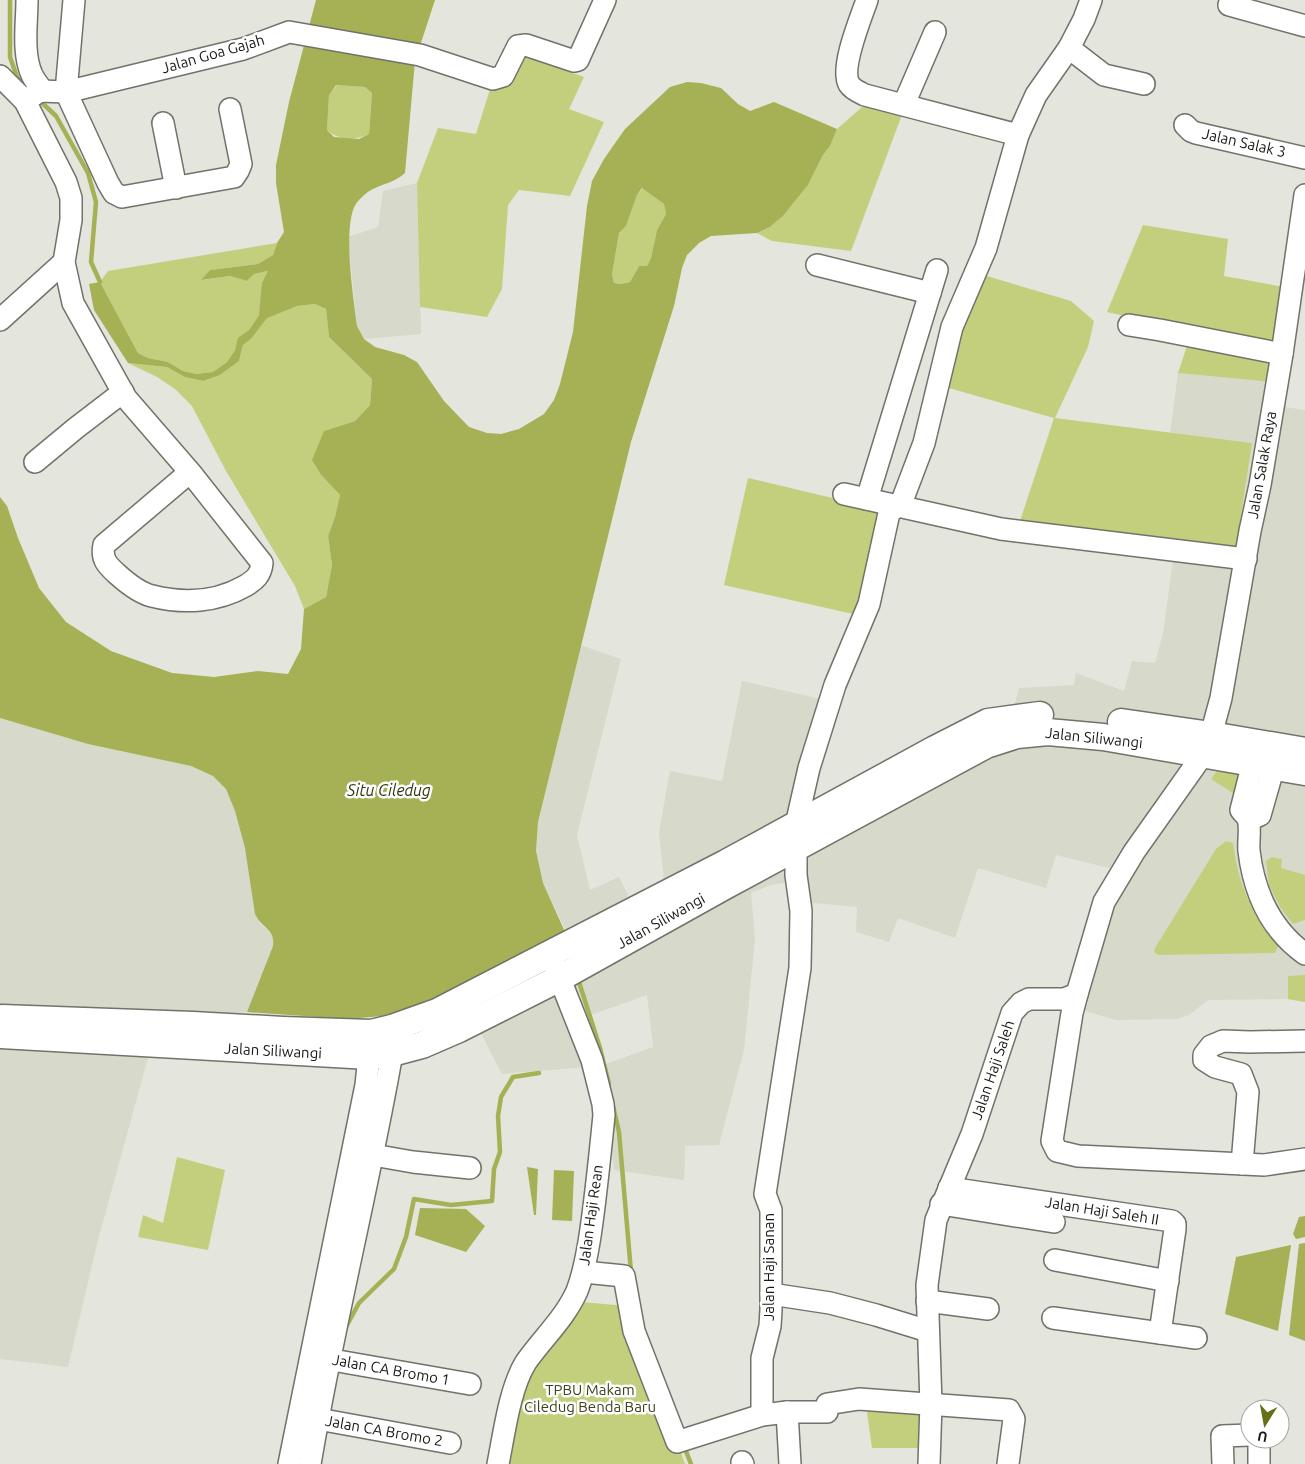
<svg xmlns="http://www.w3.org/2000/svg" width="1305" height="1464" font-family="Ubuntu,sans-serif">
<rect width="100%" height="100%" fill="#e4e5dc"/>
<g fill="#d7daca">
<polygon points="417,183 421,334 364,339 357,326 348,237 378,227 383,191"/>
<polygon points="1178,373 1273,382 1272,405 1305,410 1305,1002 1288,999 1208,1000 1189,1015 1177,1019 1116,1020 1083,1010 1113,869 1056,855 1046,888 978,868 955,938 898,918 889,942 856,932 857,907 803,902 801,880 771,885 751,893 755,939 744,1050 719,1145 685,1146 684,1180 614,1170 603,1065 653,1047 647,995 571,1022 587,1067 502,1074 457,987 558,937 565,929 543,883 536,851 538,822 580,645 621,659 577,835 590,890 619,877 631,901 665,890 659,832 670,771 722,781 742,681 821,699 792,809 854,784 1013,710 1019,688 1074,685 1076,673 1124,691 1132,661 1155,663 1163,633 1174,553 1252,443 1170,433"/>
<polygon points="0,718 88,744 191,766 213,776 226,789 235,811 245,848 260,924 272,933 274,939 273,946 247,1012 157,1025 98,1240 68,1367 0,1359"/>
</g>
<g fill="#c3cf7c">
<polygon points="503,48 584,77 569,109 604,122 570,196 519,190 508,205 502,289 487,317 420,307 417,183 438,128 476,134"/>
<path d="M 337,85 L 365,87 L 372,93 L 369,134 C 356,141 338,140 327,130 L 329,94 Z"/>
<polygon points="869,101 903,112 851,251 772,241 757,233 770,227 783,216 808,185 823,155 830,146 837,129"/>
<polygon points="643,188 664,204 666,214 657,230 651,258 647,266 639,266 630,282 621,284 614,283 612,275 619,233 626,226 637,195"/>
<polygon points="1143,225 1228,239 1224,276 1289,288 1273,382 1178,373 1192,331 1107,312"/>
<polygon points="277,243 273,255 258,264 210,270 202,280 230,276 247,281 254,274 268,271 259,315 249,330 239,338 235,350 227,362 213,372 196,374 183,371 168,362 148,358 138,353 100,282 108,271"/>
<polygon points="980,274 1071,301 1094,321 1088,347 1055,418 1252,443 1234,560 1019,524 1054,418 942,386"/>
<polygon points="315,304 326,309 329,337 372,379 370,405 355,421 324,431 322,476 340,495 335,517 328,536 332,565 326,597 304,609 295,586 226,471 192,406 175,389 157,377 128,363 167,367 185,377 203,381 220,375 239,361 243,345 251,339 267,317 297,306"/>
<polygon points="748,478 900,514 862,616 724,585"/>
<polygon points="1220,767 1242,772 1236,795 1211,779"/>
<path d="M 1226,841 L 1233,843 C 1239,887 1250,911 1279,944 L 1275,953 L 1158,955 L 1154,952 L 1155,948 L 1216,849 Z"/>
<polygon points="1272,857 1282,859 1281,868 1305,875 1305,920 1293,924 1280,907 1269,885 1266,861"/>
<polygon points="1305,975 1305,1002 1288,999 1288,976"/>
<polygon points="177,1157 225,1170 208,1250 138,1237 143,1215 163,1223"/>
<polygon points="581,1302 627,1306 685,1464 506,1464 520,1397 530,1370"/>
<polygon points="866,1405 927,1407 926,1448 872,1448"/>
</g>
<g fill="#a5b154" fill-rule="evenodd">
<path d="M 316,0 L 435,0 L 415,61 L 405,173 C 396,182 382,184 371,190 C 367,192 362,197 359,200 C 340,217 354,301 357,326 L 364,339 L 375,347 L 404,355 L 417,362 L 444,401 L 469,427 L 487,433 L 501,434 L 519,429 L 544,414 L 554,400 L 560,384 L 573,332 L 587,206 L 592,181 L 604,159 L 625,129 L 670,87 L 687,82 L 701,83 L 721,88 L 738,104 L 750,111 L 774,102 L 837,129 L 830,146 L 823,155 L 808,185 L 783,216 L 770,227 L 757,233 L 711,236 L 699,243 L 687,255 L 682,268 L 674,306 L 631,442 L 538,822 L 536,851 L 543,883 L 565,932 L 457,987 L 413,1007 L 399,1012 L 383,1016 L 347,1019 L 247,1012 L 273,946 C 275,928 263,930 255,914 L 245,848 L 235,811 L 226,789 L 213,776 L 191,766 L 88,744 L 0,718 L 0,497 L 7,506 L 18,538 L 39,588 L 66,622 L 111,651 L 172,673 L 214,677 L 258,671 L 288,674 L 301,649 L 304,609 L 326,597 L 332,565 L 328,536 L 335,517 L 340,495 L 322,476 L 312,460 L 324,431 L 355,421 L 370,405 L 372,379 L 329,337 L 326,309 L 315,304 L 297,306 L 267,318 L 251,339 L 243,345 L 239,361 L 220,375 L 203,381 L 185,377 L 167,367 L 128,363 L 94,310 L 89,284 L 100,282 L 138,353 L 148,358 L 168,362 L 183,371 L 196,374 L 213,372 L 227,362 L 235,350 L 238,338 L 249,330 L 259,315 L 262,283 L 268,271 L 254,274 L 247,281 L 230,276 L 201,280 L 210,270 L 258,264 L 273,255 L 277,243 L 284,232 L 276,183 L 276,165 L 289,102 ZM 336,85 L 365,87 L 372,93 L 369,134 L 359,139 L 334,137 L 327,130 L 329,95 ZM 642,188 L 664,204 L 666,214 L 657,230 L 651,258 L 647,266 L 639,266 L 630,282 L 621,284 L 614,283 L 612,275 L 619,233 L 626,226 L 637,195 Z"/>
<polygon points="527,1167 538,1169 536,1215 534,1215"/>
<polygon points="554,1170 574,1171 572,1221 552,1220"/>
<polygon points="420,1208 466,1209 485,1226 466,1252 415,1235"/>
<polygon points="1305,1216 1305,1237 1296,1239 1293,1234 1299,1217"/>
<polygon points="1305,1243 1305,1341 1289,1335 1299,1244"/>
<polygon points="1291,1245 1278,1331 1225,1314 1236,1257"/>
</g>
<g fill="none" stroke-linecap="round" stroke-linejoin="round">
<g stroke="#a5b154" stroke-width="4.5">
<polyline points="10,0 10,57 17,77 31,91"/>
<polyline points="38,99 56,116 88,173 96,202 91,262 100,282"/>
<polyline points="579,982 600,1048 609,1084"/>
<polyline points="613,1106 619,1132 631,1272"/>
<polyline points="346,1327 359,1303 394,1269 406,1237 414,1199 451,1205 492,1201 494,1169 500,1152 498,1116 501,1097 513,1077 539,1073"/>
<polyline points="684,1446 691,1464"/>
</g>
<g stroke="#71726a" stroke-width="24">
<g id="minor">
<path d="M 27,0 C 27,23 22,53 32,75 C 35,81 39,86 43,91"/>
<polyline points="74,0 66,92 108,183 114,193 122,197 234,177 238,171 241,164 230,109"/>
<path d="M 867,0 C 861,18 840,67 849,84 C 853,90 859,92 865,95 L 1018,135"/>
<polyline points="1229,5 1305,26"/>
<polyline points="1069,48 1104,75 1144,84"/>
<path d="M 0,76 L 25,101 L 66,182 L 71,198 L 71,220 L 64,262 L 73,303 L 126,398 L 190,472 L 262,563 C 261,575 255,580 245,586 C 217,602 184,604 152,596 C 139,593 127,583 117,574 C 107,565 101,559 104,545 L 190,472"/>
<polyline points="25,101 40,91 66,92 243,49 289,32 420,55 493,79 503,76 518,46 526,45 574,61 578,60 605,0"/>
<polyline points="904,104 935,32"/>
<polyline points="163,123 176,188"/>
<polyline points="1185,125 1191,131 1196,133 1305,158"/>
<polyline points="817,265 930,293"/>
<polyline points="0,320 64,262"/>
<polyline points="1129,325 1160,330 1282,354"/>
<polyline points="35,462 76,428 123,392"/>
<polyline points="844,494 1001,529 1246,559"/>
<polyline points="867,499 937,270"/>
<polyline points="1211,735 1221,698 1250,531 1260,485 1282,354 1305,195"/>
<path d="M 1257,747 L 1241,810 C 1243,813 1247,816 1248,819 C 1251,827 1248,842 1249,851 C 1254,892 1270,929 1305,954"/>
<polyline points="1249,820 1260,815 1278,752"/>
<polyline points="796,825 809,768 835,685 869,604 889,513 902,501 924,443 952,327 986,248 1018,135 1036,95 1069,48 1084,19 1091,0"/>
<polyline points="1077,994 1072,1013 1052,1141 1057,1151 1078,1156 1264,1165 1305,1159"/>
<polyline points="373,1155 413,1162 470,1168"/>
<polyline points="1242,1164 1248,1092 1241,1074 1215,1067 1204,1060 1204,1055 1211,1046 1223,1041 1250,1042 1305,1041"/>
<polyline points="949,1188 1172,1221 1175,1224 1175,1229 1160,1333"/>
<polyline points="941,1204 1054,1222"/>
<polyline points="1055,1260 1168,1281"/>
<polyline points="584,1272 624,1276 634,1331 677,1442 762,1415 787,1412 827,1412 827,1404 859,1399 1009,1410 1014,1419 1008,1464"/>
<polyline points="771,1294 830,1303 876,1315 928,1331"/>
<polyline points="927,1301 988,1309"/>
<polyline points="1053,1318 1196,1338"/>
<polyline points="315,1357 470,1384"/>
<polyline points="787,1412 790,1464"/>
<polyline points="762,1415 762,1358 770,1326 771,1310 771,1210 765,1194 800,968 801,911 796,875 796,848"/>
<polyline points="318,1419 450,1443"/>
<polyline points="742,1462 743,1464"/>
<polyline points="289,1464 366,1085 369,1056"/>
<path d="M 310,1464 C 333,1326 368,1190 392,1053"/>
<path d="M 498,1464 C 504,1434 510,1387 526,1362 C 543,1338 565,1318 577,1291 C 584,1273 587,1255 590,1236 C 596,1196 600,1155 604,1115 L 603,1104 L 592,1060 L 554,964"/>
<polyline points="929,1464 931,1404 927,1285 936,1220 972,1134 1012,1013 1021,1003 1029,999 1064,999 1077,994 1104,902 1134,852 1204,753"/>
<polyline points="1223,1464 1222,1436 1250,1435"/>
<polyline points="1259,1464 1259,1439"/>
</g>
</g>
<g stroke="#71726a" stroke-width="29">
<g id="major">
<polyline points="1121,722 1211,735 1305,751"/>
<polyline points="2,1018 193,1025 283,1030 371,1033 392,1028 437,1012 726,863 935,749 988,722 1040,715"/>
<polyline points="0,1035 369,1056 392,1053 422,1045 459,1029 560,978 725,886 986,745 1017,735 1048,732 1103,737 1305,772"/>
</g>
</g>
<use href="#minor" stroke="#fff" stroke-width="21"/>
<use href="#major" stroke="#fff" stroke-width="26"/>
</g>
<g text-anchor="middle" stroke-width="5" stroke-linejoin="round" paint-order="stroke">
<g font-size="15" fill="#181915" stroke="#fff">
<text transform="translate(213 54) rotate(-16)" y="5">Jalan Goa Gajah</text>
<text transform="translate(1244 143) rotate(13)" y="5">Jalan Salak 3</text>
<text transform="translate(1262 465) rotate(-80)" y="5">Jalan Salak Raya</text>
<text transform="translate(1094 738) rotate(6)" y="5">Jalan Siliwangi</text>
<text transform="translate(661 921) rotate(-29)" y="5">Jalan Siliwangi</text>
<text transform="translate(273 1051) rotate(3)" y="5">Jalan Siliwangi</text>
<text transform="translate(993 1070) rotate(-71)" y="5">Jalan Haji Saleh</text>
<text transform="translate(1102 1211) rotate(9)" y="5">Jalan Haji Saleh II</text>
<text transform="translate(591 1215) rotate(-82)" y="5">Jalan Haji Rean</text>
<text transform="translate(769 1267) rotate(-90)" y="5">Jalan Haji Sanan</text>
<text transform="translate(391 1370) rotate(10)" y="5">Jalan CA Bromo 1</text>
<text transform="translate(384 1431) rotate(10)" y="5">Jalan CA Bromo 2</text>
</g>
<g font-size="15" fill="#3d431b" stroke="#fff">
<text x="590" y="1395">TPBU Makam<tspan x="590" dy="17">Ciledug Benda Baru</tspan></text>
</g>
<g font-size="16" font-style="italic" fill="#30350d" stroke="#fff">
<text x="389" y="796">Situ Ciledug</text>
</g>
</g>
<g transform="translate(1265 1424) rotate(191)"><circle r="24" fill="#ffffff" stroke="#a3a3a1"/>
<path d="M0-4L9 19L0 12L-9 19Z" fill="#677019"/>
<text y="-8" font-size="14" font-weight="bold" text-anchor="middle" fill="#181915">U</text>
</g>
</svg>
